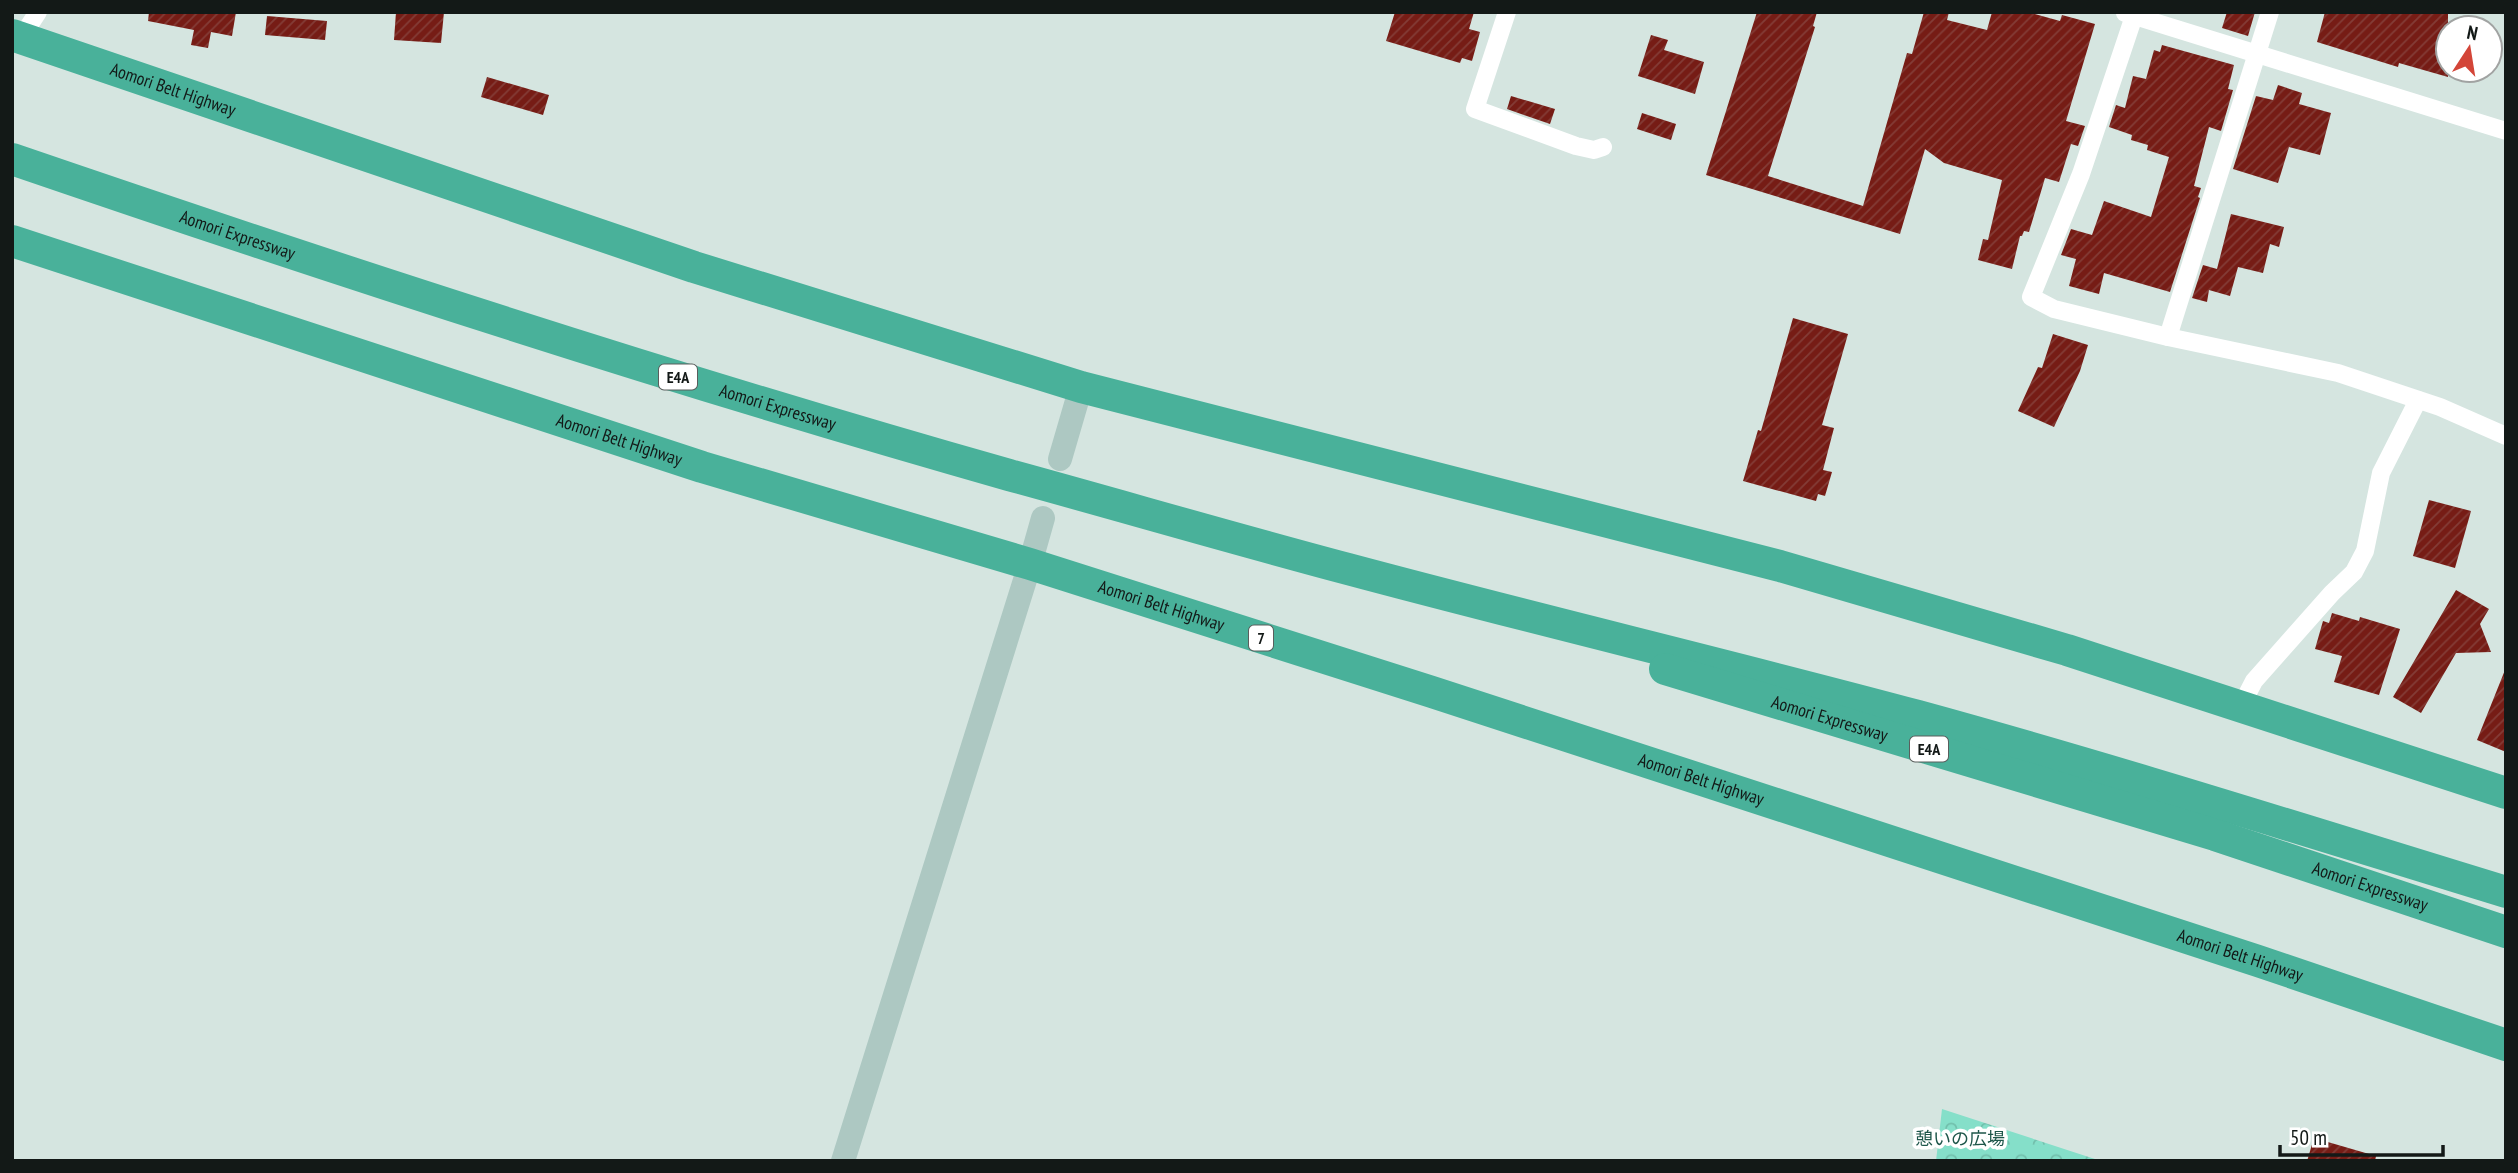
<svg xmlns="http://www.w3.org/2000/svg" width="2518" height="1173" font-family="'PT Sans Narrow','Noto Sans JP',sans-serif">
<defs>
<pattern id="park-crowns" width="20" height="18" patternUnits="userSpaceOnUse" patternTransform="scale(1.75)"><rect width="20" height="18" fill="#85dfc9"/><path d="M2 6a3 3 0 1 1 6 0M12 15a3 3 0 1 1 6 0" fill="none" stroke="#72bfac"/></pattern>
<pattern id="building-hatch" width="6" height="6" patternUnits="userSpaceOnUse" patternTransform="scale(1.75)"><rect width="6" height="6" fill="#761c15"/><path d="M-1 1l2-2M0 6l6-6M5 7l2-2" fill="none" stroke="#833c36"/></pattern>
</defs>
<rect width="100%" height="100%" fill="#d5e5e0"/>
<polygon fill="url(#park-crowns)" points="1942,1109 2101,1161 1936,1161"/>
<g fill="url(#building-hatch)">
<polygon points="149,12 236,12 232,36 211,32 208,48 191,45 194,30 148,21"/>
<polygon points="396,12 444,12 441,43 394,40"/>
<polygon points="1395,12 1474,12 1469,29 1480,32 1472,61 1462,58 1460,63 1386,41"/>
<polygon points="1757,12 1817,12 1813,26 1815,27 1768,176 1863,206 1907,53 1912,54 1924,12 1949,12 1947,20 1987,30 1992,12 2028,12 2060,21 2062,15 2095,24 2066,121 2085,126 2078,146 2071,144 2059,182 2045,178 2029,232 2024,231 2022,236 2020,236 2012,269 1978,260 1983,239 1988,240 2002,180 1944,163 1925,149 1900,234 1706,175"/>
<polygon points="2227,12 2255,12 2248,36 2222,28"/>
<polygon points="2325,12 2448,12 2448,77 2399,63 2398,67 2317,42"/>
<polygon points="267,16 327,21 325,40 265,35"/>
<polygon points="1651,35 1668,40 1664,50 1704,62 1695,94 1638,76"/>
<polygon points="2162,45 2234,65 2228,89 2233,90 2221,131 2209,127 2194,186 2201,188 2198,197 2200,198 2170,292 2104,273 2099,294 2069,286 2076,259 2061,255 2071,229 2092,235 2104,201 2151,217 2169,157 2147,150 2148,145 2131,140 2132,135 2109,127 2116,105 2125,108 2133,76 2146,79 2154,50 2160,52"/>
<polygon points="487,77 549,95 543,115 481,97"/>
<polygon points="2278,85 2302,93 2299,104 2331,113 2320,155 2289,147 2278,183 2233,169 2256,96 2273,100"/>
<polygon points="1511,96 1555,109 1550,124 1507,109"/>
<polygon points="1642,113 1676,124 1671,140 1637,129"/>
<polygon points="2231,214 2284,227 2279,247 2270,244 2263,273 2238,267 2230,296 2209,290 2207,302 2192,298 2203,265 2217,269"/>
<polygon points="1793,318 1848,334 1822,425 1834,428 1823,470 1832,472 1825,496 1818,494 1816,501 1743,481 1758,430 1761,431"/>
<polygon points="2053,334 2088,345 2080,371 2054,427 2018,411 2038,367 2042,368"/>
<polygon points="2429,500 2471,511 2455,568 2413,556"/>
<polygon points="2456,590 2489,609 2480,624 2491,652 2456,653 2421,713 2393,697"/>
<polygon points="2332,613 2359,621 2360,617 2400,629 2379,695 2334,682 2342,656 2315,649 2323,621 2329,623"/>
<polygon points="2505,670 2506,670 2506,752 2477,740"/>
<polygon points="2314,1138 2376,1156 2375,1161 2307,1161"/>
</g>
<g fill="none" stroke-linecap="round" stroke-linejoin="round">
<g stroke="#fff" stroke-width="18">
<polyline points="1507,12 1475,109 1576,146 1594,150 1603,147"/>
<polyline points="2125,13 2506,131"/>
<polyline points="2134,16 2081,174 2031,297 2054,309 2168,337 2338,373 2440,407 2506,436"/>
<polyline points="17,44 38,12"/>
<polyline points="2168,337 2270,12"/>
<polyline points="2241,706 2254,681 2332,593 2354,572 2365,551 2381,473 2418,400"/>
</g>
<g stroke="#adc8c2" stroke-width="24">
<polyline points="1060,459 1081,387"/>
<polyline points="843,1161 1030,564 1043,518"/>
</g>
<g stroke="#49b19a" stroke-width="32">
<path id="s1" d="M 12,35 L 694,267 L 1081,387 L 1780,566 L 2067,650 L 2506,793"/>
<path id="s2" d="M 12,159 C 342,272 673,380 1009,475 C 1122,506 1235,539 1348,569 C 1538,620 1728,665 1918,716 C 2115,770 2310,832 2506,892"/>
<path id="s3" d="M 12,241 L 702,467 L 1030,564 L 1432,692 L 2258,961 L 2506,1045"/>
<path id="s4" d="M 1665,669 L 2215,835 L 2506,932"/>
</g>
</g>
<g text-anchor="middle" stroke-width="7" stroke-linejoin="round" paint-order="stroke">
<g fill="#fff" stroke="#5a5e5d" stroke-width="2">
<rect x="659" y="364.5" width="38" height="25" rx="5"/>
<rect x="1249" y="625.5" width="24" height="25" rx="5"/>
<rect x="1910" y="736.5" width="38" height="25" rx="5"/>
</g>
<g font-size="16" font-weight="bold" fill="#131917">
<text x="678" y="383">E4A</text>
<text x="1261" y="644">7</text>
<text x="1929" y="755">E4A</text>
</g>
<g font-size="18" fill="#131917" stroke="#fff">
<text dy="6" stroke="none"><textPath href="#s1" startOffset="170">Aomori Belt Highway</textPath></text>
<text dy="6" stroke="none"><textPath href="#s2" startOffset="238">Aomori Expressway</textPath></text>
<text dy="6" stroke="none"><textPath href="#s2" startOffset="805">Aomori Expressway</textPath></text>
<text dy="6" stroke="none"><textPath href="#s3" startOffset="639">Aomori Belt Highway</textPath></text>
<text dy="6" stroke="none"><textPath href="#s3" startOffset="1206">Aomori Belt Highway</textPath></text>
<text dy="6" stroke="none"><textPath href="#s4" startOffset="172">Aomori Expressway</textPath></text>
<text dy="6" stroke="none"><textPath href="#s3" startOffset="1773">Aomori Belt Highway</textPath></text>
<text dy="6" stroke="none"><textPath href="#s4" startOffset="738">Aomori Expressway</textPath></text>
<text dy="6" stroke="none"><textPath href="#s3" startOffset="2340">Aomori Belt Highway</textPath></text>
</g>
<g font-size="18" fill="#1e564a" stroke="#fff">
<text x="1960" y="1145">憩いの広場</text>
</g>
</g>
<rect width="2518" height="1173" fill="none" stroke="#131917" stroke-width="28"/>
<g transform="translate(2469 49) rotate(12)"><circle r="33" fill="#ffffff" stroke="#a1a3a2" stroke-width="2"/>
<path d="M0-5L12 26L0 18L-12 26Z" fill="#d34538"/>
<text y="-10" font-size="19" font-weight="bold" text-anchor="middle" fill="#131917">N</text>
</g>
<path d="M2280 1145v10h163v-10" fill="none" stroke="#131917" stroke-width="3.5"/>
<text x="2290" y="1145" font-size="21" fill="#131917" stroke="#ffffff" stroke-width="5" paint-order="stroke">50 m</text>
</svg>
